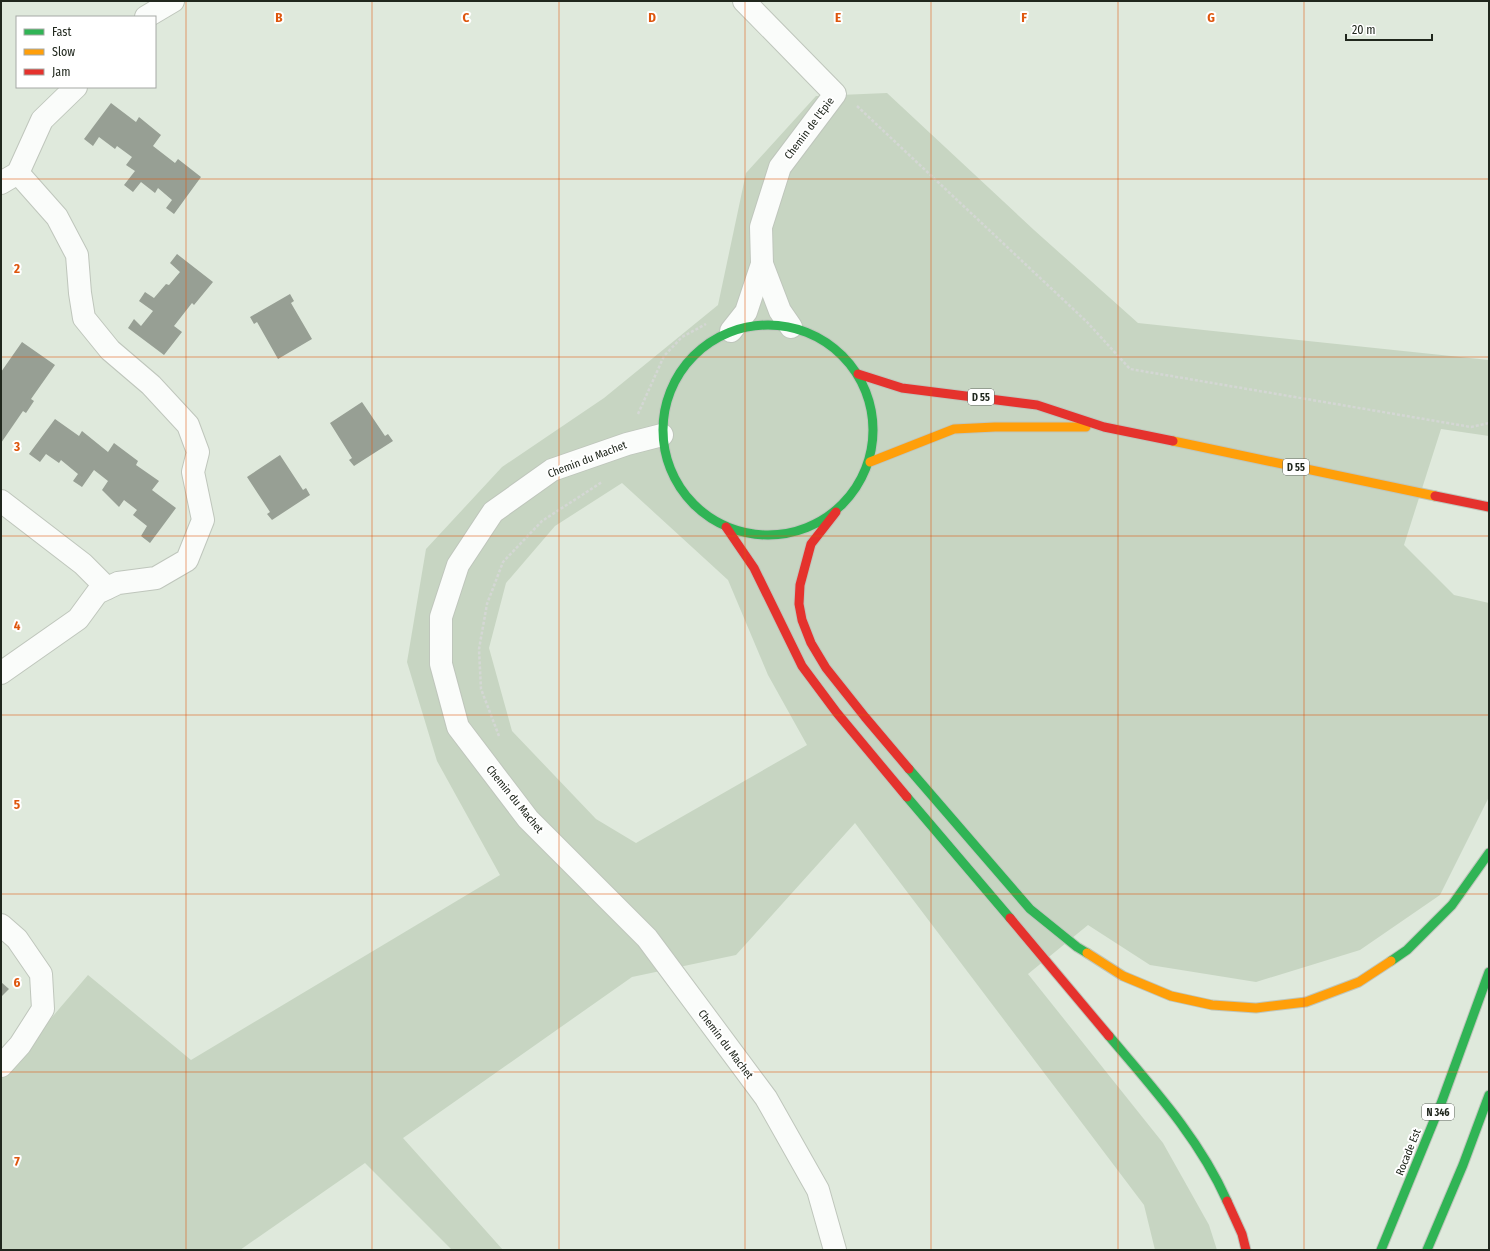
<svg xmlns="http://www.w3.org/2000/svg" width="1490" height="1251" font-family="'Fira Sans Condensed',sans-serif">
<rect width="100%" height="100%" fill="#dfe9dc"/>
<path fill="#c7d5c2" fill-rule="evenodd" d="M 887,93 L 1034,230 L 1138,323 L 1489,360 L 1489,436 L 1441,429 L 1404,545 L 1454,595 L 1489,603 L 1489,797 L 1440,895 L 1360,950 L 1256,982 L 1150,965 L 1088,925 L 1028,974 L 1163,1143 L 1209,1225 L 1217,1250 L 1155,1250 L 1144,1205 L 855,823 L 736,955 L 632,977 L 403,1138 L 503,1250 L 452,1250 L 365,1163 L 240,1250 L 1,1250 L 1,1077 L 88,975 L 191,1060 L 500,875 L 437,761 L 407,662 L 426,549 L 502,467 L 604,398 L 718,305 L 746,173 L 816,96 ZM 622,483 L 728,580 L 768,675 L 807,745 L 636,843 L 596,819 L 512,731 L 489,648 L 506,583 L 555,526 Z"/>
<g fill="#979f94">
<polygon points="111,103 136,122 139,117 161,135 153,146 175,163 178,159 201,177 174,214 166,208 172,200 158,188 155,193 141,182 133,192 124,185 135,171 126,165 132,157 117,146 115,149 99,137 93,146 84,139"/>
<polygon points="177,254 213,282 194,305 192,303 174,326 182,332 164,355 128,328 134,319 141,326 153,311 139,301 145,292 154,298 166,284 169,285 180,272 170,263"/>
<polygon points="290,294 294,301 291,303 312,339 278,359 257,322 254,324 250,317"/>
<polygon points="22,342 55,365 31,399 34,401 26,413 23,411 1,443 1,372"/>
<polygon points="362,402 385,436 388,434 393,441 354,466 349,460 352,458 330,423"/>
<polygon points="55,419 79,436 82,431 108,452 114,443 138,461 136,465 159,481 152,490 176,508 150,543 141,536 147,526 133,515 137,510 124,500 119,507 102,490 108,481 94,470 82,487 73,481 78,474 61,460 59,463 46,454 40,462 29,454"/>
<polygon points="280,455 303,490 306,488 310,495 272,520 267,514 270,512 247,477"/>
<polygon points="1,982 9,989 1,997"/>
</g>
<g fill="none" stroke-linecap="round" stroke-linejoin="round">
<g stroke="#bfc6bc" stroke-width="24">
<g id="street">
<polyline points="146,17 173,1"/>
<polyline points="1,183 18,173 42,120 76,87"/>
<polyline points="762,264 780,311 791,327"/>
<polyline points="731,331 746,312 762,264 761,227 780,167 835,94 744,1"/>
<polyline points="662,435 627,444 552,470 493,512 458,565 441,617 441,664 458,727 528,819 647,938 766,1098 818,1190 835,1250"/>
<polyline points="1,501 83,564 107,588"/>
<polyline points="1,673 78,619 97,593 118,583 156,578 187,560 203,520 193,472 198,452 188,425 151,385 110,350 84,318 80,293 77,255 57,217 18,173"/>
<polyline points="1,925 17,939 41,974 43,1009 20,1045 1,1066"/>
</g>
</g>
<g stroke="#bfc6bc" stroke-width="11">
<g id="fast">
<circle cx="768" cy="430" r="105"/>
<polyline points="909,769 1030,909 1077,947 1087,953"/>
<polyline points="907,797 1010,918"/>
<polyline points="1391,961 1407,950 1452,905 1489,853"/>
<path d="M 1109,1036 C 1153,1088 1199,1138 1227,1201"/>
<polyline points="1381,1250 1442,1101 1489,972"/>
<polyline points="1427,1250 1463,1165 1489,1095"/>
</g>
</g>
<g stroke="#bfc6bc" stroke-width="11">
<g id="slow">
<polyline points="1173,441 1435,496"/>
<polyline points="870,462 954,429 995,427 1086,427"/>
<polyline points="1087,953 1123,976 1171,996 1212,1005 1256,1008 1306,1002 1359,982 1391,961"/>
</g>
</g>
<g stroke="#bfc6bc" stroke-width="11">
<g id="jam">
<polyline points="858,374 902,388 1037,405 1104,427 1173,441"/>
<polyline points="1435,496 1489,507"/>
<polyline points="836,512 811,544 800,585 799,604 802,620 811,643 826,668 865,717 909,769"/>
<polyline points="726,527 754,568 802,666 837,713 907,797"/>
<polyline points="1010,918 1109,1036"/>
<polyline points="1227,1201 1242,1234 1246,1250"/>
</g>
</g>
<g stroke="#d4d7d4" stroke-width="2.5" stroke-dasharray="3 2" stroke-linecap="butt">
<polyline points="857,106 1087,322 1130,369 1471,427 1489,423"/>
<polyline points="638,414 664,356 682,337 706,324"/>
<polyline points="499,736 481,689 479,649 487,604 503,562 542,521 602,482"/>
</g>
<use href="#street" stroke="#fafcfa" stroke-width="22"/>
<use href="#fast" stroke="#30b455" stroke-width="9"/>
<use href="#slow" stroke="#ff9f0a" stroke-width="9"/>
<use href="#jam" stroke="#e5322d" stroke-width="9"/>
</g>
<path fill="none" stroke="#de560d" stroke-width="1" stroke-opacity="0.55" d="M 186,1 L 186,1250M 372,1 L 372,1250M 559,1 L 559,1250M 745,1 L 745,1250M 931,1 L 931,1250M 1118,1 L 1118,1250M 1304,1 L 1304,1250M 1,179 L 1489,179M 1,357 L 1489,357M 1,536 L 1489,536M 1,715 L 1489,715M 1,894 L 1489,894M 1,1072 L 1489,1072"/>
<g text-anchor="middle" stroke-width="4" stroke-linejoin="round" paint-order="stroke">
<g fill="#fff" stroke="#636861" stroke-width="1">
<rect x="968" y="389" width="26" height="16" rx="3"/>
<rect x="1283" y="459" width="26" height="16" rx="3"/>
<rect x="1422" y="1104" width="32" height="16" rx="3"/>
</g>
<g font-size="10" font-weight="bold" fill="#20271d">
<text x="981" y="401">D 55</text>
<text x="1296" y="471">D 55</text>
<text x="1438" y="1116">N 346</text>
</g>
<g font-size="11" fill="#20271d" stroke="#fff">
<text transform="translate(809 128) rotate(-53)" y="4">Chemin de l'Epie</text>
<text transform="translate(587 459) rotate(-21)" y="4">Chemin du Machet</text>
<text transform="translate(515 799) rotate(51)" y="4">Chemin du Machet</text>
<text transform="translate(726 1044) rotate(53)" y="4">Chemin du Machet</text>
<text transform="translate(1408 1152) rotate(-68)" y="4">Rocade Est</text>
</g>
</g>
<g font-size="13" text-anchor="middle" font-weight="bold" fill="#de560d" stroke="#fff" stroke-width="4" stroke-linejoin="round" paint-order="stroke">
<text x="279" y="22">B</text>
<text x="466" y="22">C</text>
<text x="652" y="22">D</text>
<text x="838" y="22">E</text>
<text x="1024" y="22">F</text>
<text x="1211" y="22">G</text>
<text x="17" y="273">2</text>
<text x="17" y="451">3</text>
<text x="17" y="630">4</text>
<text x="17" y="809">5</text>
<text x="17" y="987">6</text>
<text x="17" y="1166">7</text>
</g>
<rect width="1490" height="1251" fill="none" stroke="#20271d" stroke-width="4"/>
<rect x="16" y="16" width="140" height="72" fill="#ffffff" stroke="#a6a9a5"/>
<rect x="24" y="29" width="20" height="6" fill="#30b455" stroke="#a6a9a5"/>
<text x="52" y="36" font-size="12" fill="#20271d">Fast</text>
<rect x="24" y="49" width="20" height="6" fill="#ff9f0a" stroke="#a6a9a5"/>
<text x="52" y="56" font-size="12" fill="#20271d">Slow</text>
<rect x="24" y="69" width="20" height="6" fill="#e5322d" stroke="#a6a9a5"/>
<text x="52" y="76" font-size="12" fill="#20271d">Jam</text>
<path d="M1346 34v6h86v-6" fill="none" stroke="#20271d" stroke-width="2"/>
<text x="1352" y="34" font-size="12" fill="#20271d" stroke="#ffffff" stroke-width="3" paint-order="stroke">20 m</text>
</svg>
